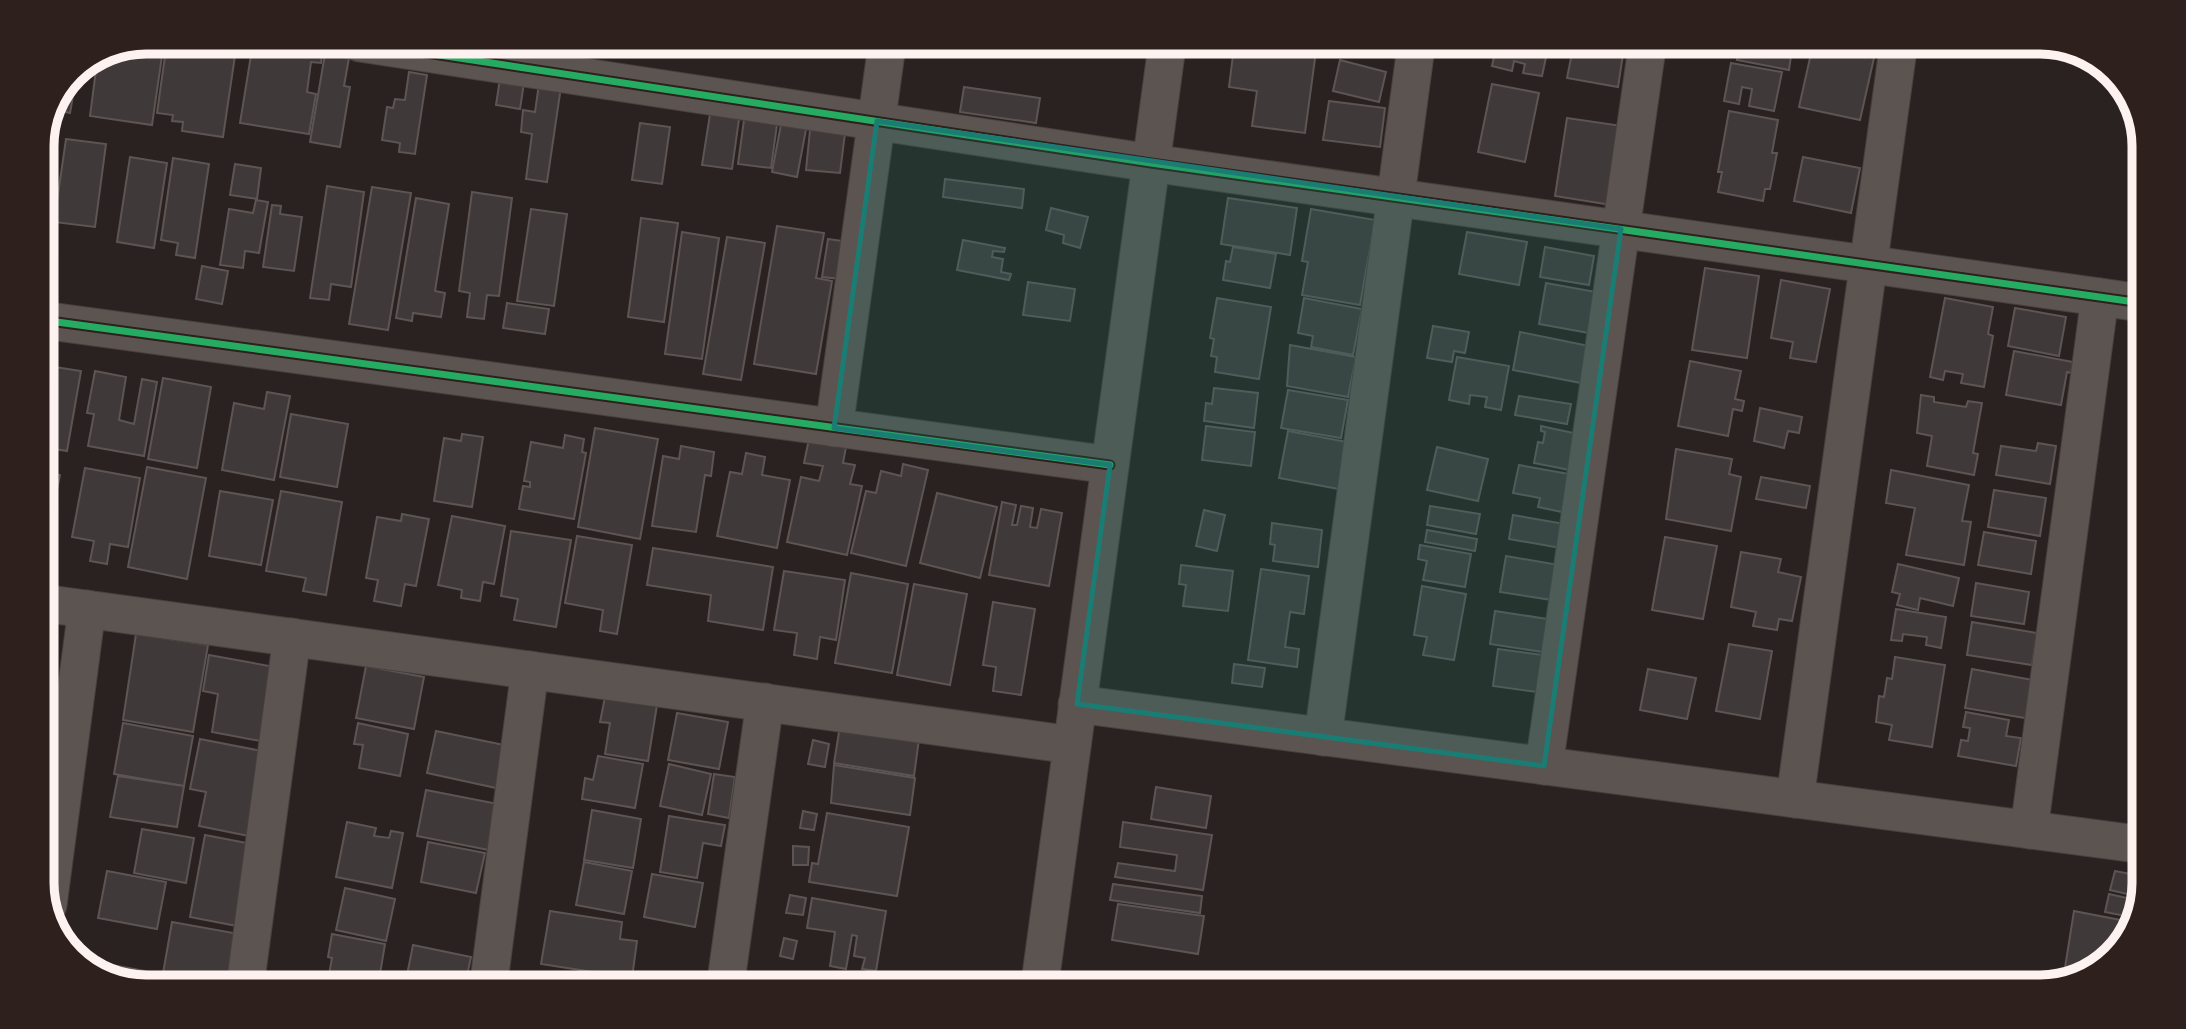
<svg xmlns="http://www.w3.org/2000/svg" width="2186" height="1029" font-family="'DejaVu Sans',sans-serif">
<rect width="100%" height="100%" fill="#2a2220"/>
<g fill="#403939" stroke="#5c5554" stroke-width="2">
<polygon points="146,42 164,42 152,125 90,116 97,62"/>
<polygon points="167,42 237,42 223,137 182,131 183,122 172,121 173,115 157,113"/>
<polygon points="253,43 322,54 321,63 311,62 307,92 316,94 309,134 240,123"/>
<polygon points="802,45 832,45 825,57 800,54"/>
<polygon points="1234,47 1316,51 1305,133 1252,126 1257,91 1229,87"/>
<polygon points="1335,47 1400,47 1398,58"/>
<polygon points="1496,48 1548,48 1542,76 1523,73 1525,64 1514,61 1512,71 1492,66"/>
<polygon points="1573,48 1624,48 1618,87 1567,78"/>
<polygon points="1739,49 1792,49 1789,70 1737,60"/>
<polygon points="1812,49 1876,49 1860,120 1799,107"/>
<polygon points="325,54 349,58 344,86 350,87 340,147 310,142"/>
<polygon points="1340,60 1386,72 1379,102 1333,91"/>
<polygon points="1731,63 1782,72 1774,111 1749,106 1752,89 1742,87 1739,104 1724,101"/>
<polygon points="409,72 427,75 415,154 399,152 400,143 382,140 387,107 393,108 395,99 405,100"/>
<polygon points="501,72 525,76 520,109 496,105"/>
<polygon points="540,77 562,80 547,182 526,179 532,134 521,132 523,110 535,112"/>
<polygon points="70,78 76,79 70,113 56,110"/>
<polygon points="1492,84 1539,93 1525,162 1478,152"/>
<polygon points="964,87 1040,98 1036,123 960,112"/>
<polygon points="1329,101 1385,108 1380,147 1323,140"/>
<polygon points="746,105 779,110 771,168 738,164"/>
<polygon points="711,108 740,112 732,169 702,165"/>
<polygon points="1729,111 1778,120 1772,153 1777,153 1770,189 1765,189 1763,201 1718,192 1722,172 1718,172"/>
<polygon points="1567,118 1629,127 1618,206 1555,196"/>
<polygon points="782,119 807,124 797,177 772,172"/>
<polygon points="640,123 670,127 662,184 632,180"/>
<polygon points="810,130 845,133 840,173 806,170"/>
<polygon points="66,139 106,144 95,227 54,222"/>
<polygon points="130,157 167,163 154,248 117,242"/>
<polygon points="1803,157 1860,168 1851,213 1794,201"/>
<polygon points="173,158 209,164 195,258 176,255 178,243 161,240"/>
<polygon points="235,164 261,168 257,199 230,195"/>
<polygon points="945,179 1024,189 1022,208 943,197"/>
<polygon points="327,186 364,192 351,287 331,284 329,300 310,298"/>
<polygon points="372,187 411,193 388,330 349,324"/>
<polygon points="472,192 512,198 499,296 487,295 484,319 467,317 470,293 459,291"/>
<polygon points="416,198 449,204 435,291 445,293 441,317 413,313 412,321 396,318"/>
<polygon points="1228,198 1297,208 1290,255 1221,244"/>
<polygon points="256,200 268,202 259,253 245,251 243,268 220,265 229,209 253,213"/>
<polygon points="272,205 281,206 280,214 302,217 294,271 263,267"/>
<polygon points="1051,208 1088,217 1080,248 1063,243 1064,235 1046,230"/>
<polygon points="531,209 567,214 554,306 517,301"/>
<polygon points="1311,209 1375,220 1360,305 1302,295 1308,262 1302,261"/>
<polygon points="641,218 678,223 664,322 628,317"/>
<polygon points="777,226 824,233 816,278 832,281 816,374 754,364"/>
<polygon points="682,232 719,238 702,359 665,354"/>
<polygon points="1467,232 1527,242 1519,285 1459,274"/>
<polygon points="727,237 765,243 741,380 703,374"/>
<polygon points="828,239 857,243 851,280 822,277"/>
<polygon points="963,240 1005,248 1004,252 993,251 992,257 1003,259 1001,272 1011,274 1009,280 957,270"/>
<polygon points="1233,247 1276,254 1270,288 1223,280 1226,261 1230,262"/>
<polygon points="1545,247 1594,256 1589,285 1540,277"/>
<polygon points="202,266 228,271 222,304 196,299"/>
<polygon points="1705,268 1759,276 1747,358 1692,350"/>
<polygon points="1781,280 1830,289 1816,362 1790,358 1793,342 1771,338"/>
<polygon points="1028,282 1075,289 1070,321 1023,315"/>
<polygon points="1546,283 1596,292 1589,333 1539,324"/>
<polygon points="1217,298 1271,307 1259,379 1215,372 1217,357 1211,356 1214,339 1210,338"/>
<polygon points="1304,298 1362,309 1353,355 1311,347 1313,336 1298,333"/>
<polygon points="1945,298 1993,307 1988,334 1993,336 1984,387 1961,383 1963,374 1945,371 1943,380 1930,377"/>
<polygon points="507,303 549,309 545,334 503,328"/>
<polygon points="2015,308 2066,317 2059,356 2008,346"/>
<polygon points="1433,326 1469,332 1465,353 1454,351 1452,362 1427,358"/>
<polygon points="1520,332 1589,346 1581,383 1513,370"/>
<polygon points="1290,345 1356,357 1348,397 1287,386"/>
<polygon points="2014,351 2073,362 2071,373 2067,372 2061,405 2006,395"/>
<polygon points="1457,357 1509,366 1501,410 1485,407 1487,397 1470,395 1469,404 1449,400"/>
<polygon points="1690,361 1741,371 1735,399 1744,401 1742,411 1733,409 1728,436 1678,426"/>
<polygon points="42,365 81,371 67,451 42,447"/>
<polygon points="95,371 126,377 119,420 134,424 142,379 157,382 144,456 88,446 94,414 87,413"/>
<polygon points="163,378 211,387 197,468 148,459"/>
<polygon points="1214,388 1258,393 1254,428 1204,421 1206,403 1212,404"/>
<polygon points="1288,390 1348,400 1341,438 1281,428"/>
<polygon points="267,392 290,396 274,480 222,470 234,403 264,409"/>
<polygon points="1921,395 1934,397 1934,402 1966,407 1968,401 1982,403 1973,453 1978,454 1974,475 1927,466 1932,436 1917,433"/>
<polygon points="1519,396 1571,404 1567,424 1515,415"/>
<polygon points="1760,408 1802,417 1799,433 1788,431 1784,448 1754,441"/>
<polygon points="291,414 348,424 337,487 280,477"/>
<polygon points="1206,426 1255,432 1251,466 1202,460"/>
<polygon points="1541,426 1578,434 1570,470 1534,463 1538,442 1543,443 1545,432 1541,431"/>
<polygon points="595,428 658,439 640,539 578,527"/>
<polygon points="1288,431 1347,442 1339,489 1279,478"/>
<polygon points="462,434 483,437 472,507 434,501 444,438 461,441"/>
<polygon points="565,435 584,439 582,452 586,453 574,519 519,509 523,486 530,487 530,482 524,481 531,442 563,448"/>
<polygon points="809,439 846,447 843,463 855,465 850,484 862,486 847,555 787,542 801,477 819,481 823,466 804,463"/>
<polygon points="2038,443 2056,446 2050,484 1996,475 2001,446 2036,451"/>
<polygon points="681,446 714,452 711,476 705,475 696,532 652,526 663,456 679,459"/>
<polygon points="1437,447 1488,459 1478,501 1427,490"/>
<polygon points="1676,449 1732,459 1729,474 1741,477 1731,531 1666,519"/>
<polygon points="746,453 765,457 762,475 790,480 777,548 717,536 730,472 742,474"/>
<polygon points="903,464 928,470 906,566 851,553 866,491 876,493 881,471 901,476"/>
<polygon points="1519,465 1569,474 1562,512 1538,507 1540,498 1513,493"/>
<polygon points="147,467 206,478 187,579 128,567"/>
<polygon points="85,468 140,478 128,547 110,544 107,564 90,561 94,541 72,537"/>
<polygon points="1891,470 1969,485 1962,521 1971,522 1964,565 1906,555 1915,508 1886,503"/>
<polygon points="42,472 60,475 47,539 42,538"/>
<polygon points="1761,477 1810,486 1806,508 1756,499"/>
<polygon points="1994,490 2046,498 2040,536 1988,527"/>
<polygon points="220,491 273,500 261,565 209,556"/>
<polygon points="281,491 342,502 326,595 303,591 306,578 266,571"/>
<polygon points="937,493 997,507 980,578 920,563"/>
<polygon points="1002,502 1016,505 1012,525 1017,525 1021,506 1033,508 1030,527 1037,528 1041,509 1062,513 1049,586 989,575"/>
<polygon points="1430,506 1480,514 1476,534 1427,525"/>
<polygon points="1204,510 1225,515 1217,551 1196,546"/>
<polygon points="402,514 429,519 416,586 405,584 401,606 374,601 378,580 366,578 377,517 401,521"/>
<polygon points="1513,515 1565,524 1561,548 1509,539"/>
<polygon points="452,516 505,526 494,584 483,582 480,601 461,598 462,590 438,585"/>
<polygon points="1272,523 1322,530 1318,567 1273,561 1275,545 1270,544"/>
<polygon points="1427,530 1477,539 1475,551 1425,542"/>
<polygon points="511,531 571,540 556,627 514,620 518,599 501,596"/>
<polygon points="1984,532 2036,541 2031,574 1978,565"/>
<polygon points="577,536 632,545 617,634 600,631 603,610 565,603"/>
<polygon points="1665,537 1717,546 1703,619 1652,610"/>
<polygon points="1420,545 1471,554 1465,587 1423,580 1427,561 1418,559"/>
<polygon points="653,548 773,567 763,630 708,621 711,595 647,585"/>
<polygon points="1741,552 1781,559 1778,572 1801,577 1792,621 1779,619 1777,630 1753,626 1756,612 1731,607"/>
<polygon points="1506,556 1559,565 1552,600 1500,592"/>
<polygon points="1898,564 1959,578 1953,606 1920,598 1918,610 1897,605 1900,594 1892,592"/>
<polygon points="1181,565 1233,571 1228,611 1183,606 1186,585 1179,584"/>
<polygon points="1261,569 1309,576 1304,614 1290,612 1285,647 1299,649 1297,667 1248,660"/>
<polygon points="784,571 845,580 836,640 820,637 817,659 794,655 797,633 774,630"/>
<polygon points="851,573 908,584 892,673 835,663"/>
<polygon points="1976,583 2029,592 2024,624 1971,616"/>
<polygon points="914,584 967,594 950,685 897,675"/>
<polygon points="1422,586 1466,594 1454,660 1423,655 1427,637 1414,635"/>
<polygon points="993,602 1035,609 1021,695 993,691 996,667 983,665"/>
<polygon points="1896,609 1946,617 1941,648 1926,645 1927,637 1903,634 1902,641 1891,640"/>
<polygon points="1495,611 1548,619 1543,652 1490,644"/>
<polygon points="1972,622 2037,633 2032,665 1967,655"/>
<polygon points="136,634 208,645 193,732 123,720"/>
<polygon points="1729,644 1772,651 1760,719 1716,711"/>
<polygon points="1498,649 1550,656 1544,693 1493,686"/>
<polygon points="209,655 280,668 266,742 212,732 218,694 203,691"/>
<polygon points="1895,657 1945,665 1932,747 1889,740 1892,725 1876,722 1879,696 1884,697 1887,678 1892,679"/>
<polygon points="1234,664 1265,668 1262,687 1232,683"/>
<polygon points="366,666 424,677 414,729 356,718"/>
<polygon points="1648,669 1696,678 1687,719 1640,710"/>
<polygon points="1972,669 2038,681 2031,719 1965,708"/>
<polygon points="605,697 657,705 648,761 605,754 610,723 600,722"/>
<polygon points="1966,712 2009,720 2006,736 2021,738 2016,766 1958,756 1961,740 1968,741 1970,728 1963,727"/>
<polygon points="677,713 728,722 719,769 668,760"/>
<polygon points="123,723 193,736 184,786 114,774"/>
<polygon points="358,723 408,734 400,776 359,768 363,745 354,744"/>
<polygon points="840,726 919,739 914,776 834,763"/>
<polygon points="436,731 504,745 496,788 427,773"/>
<polygon points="200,739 267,752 249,836 199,826 206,792 190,789"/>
<polygon points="813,740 829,744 825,767 808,764"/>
<polygon points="598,756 643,764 635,808 582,799 585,778 593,780"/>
<polygon points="669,764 711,774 702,815 660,806"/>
<polygon points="834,765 915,778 910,815 831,803"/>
<polygon points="714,774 735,777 729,818 708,814"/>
<polygon points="118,776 184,786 177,827 110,817"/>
<polygon points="1156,787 1211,796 1206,828 1151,819"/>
<polygon points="426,790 498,804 489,850 417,836"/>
<polygon points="592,810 641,819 633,868 584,860"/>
<polygon points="803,811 817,814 814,830 800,828"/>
<polygon points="827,813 909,827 897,896 809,882 812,863 818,864"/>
<polygon points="669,816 725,825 721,846 703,843 697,878 660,872"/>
<polygon points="347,822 376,828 374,836 389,838 391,831 403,833 392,888 336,877"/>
<polygon points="1123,822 1212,835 1203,890 1115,877 1118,863 1175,871 1177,855 1120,847"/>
<polygon points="142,829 194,838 186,883 134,873"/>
<polygon points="205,835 252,844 237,926 190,917"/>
<polygon points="428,842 485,853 476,893 421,882"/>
<polygon points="793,846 809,847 808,865 793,865"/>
<polygon points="584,862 632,871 624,914 576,905"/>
<polygon points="107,871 166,882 157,929 98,918"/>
<polygon points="2115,871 2136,875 2136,896 2110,890"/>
<polygon points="652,874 703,883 695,927 644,917"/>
<polygon points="1113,884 1202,896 1200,913 1110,900"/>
<polygon points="345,888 395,899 386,941 336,930"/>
<polygon points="2109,894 2136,900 2136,918 2105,912"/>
<polygon points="790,895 806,898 803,915 786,913"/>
<polygon points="812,898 886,911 876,971 862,969 865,958 854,956 857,936 852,935 846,969 830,966 835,932 807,928"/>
<polygon points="1118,904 1204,916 1198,954 1112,940"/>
<polygon points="550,911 622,922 620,939 637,941 632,978 541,964"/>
<polygon points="2074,911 2136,923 2098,969 2063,980"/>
<polygon points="172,922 239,934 231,979 162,979"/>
<polygon points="332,934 385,944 379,980 328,980 332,958 328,957"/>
<polygon points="784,938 797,941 793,959 780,956"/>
<polygon points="413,945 471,957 466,980 406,980"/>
<polygon points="112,965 162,974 161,979 110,979"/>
</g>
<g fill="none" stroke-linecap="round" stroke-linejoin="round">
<g stroke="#47403e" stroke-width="39">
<g id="minor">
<polyline points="360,43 1151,163 2142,303"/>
<polyline points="42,320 1110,465"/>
<polyline points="834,428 887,45"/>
<polyline points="42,603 1072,745"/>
<polyline points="1077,704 2137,844"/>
<polyline points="1323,737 1416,47"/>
<polyline points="1544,766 1647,48"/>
<polyline points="1795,799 1898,49"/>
<polyline points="2029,830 2100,297"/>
<polyline points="48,905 87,609"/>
<polyline points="246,979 292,637"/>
<polyline points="489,981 530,670"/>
<polyline points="726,981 765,702"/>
<polyline points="1040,983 1167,46"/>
</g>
</g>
<use href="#minor" stroke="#5c5450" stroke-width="37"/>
<g stroke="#2e201c" stroke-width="11">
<g id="cycleway">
<polyline points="360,43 1151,163 2142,303"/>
<polyline points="42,320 1110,465"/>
</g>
</g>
<use href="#cycleway" stroke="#26ab63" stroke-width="7"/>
</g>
<path fill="#1b7c74" fill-opacity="0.2" stroke="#1b7c74" stroke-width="5" stroke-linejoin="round" d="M 877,121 L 1621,229 L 1544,766 L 1077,704 L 1110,465 L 834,428 Z"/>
<path d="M0 0H2186V1029H0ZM146 54H2040A92 92 0 0 1 2132 146V883A92 92 0 0 1 2040 975H146A92 92 0 0 1 54 883V146A92 92 0 0 1 146 54Z" fill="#2e201c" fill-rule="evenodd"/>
<path fill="none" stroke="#fdf2f0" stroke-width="9" d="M146 54H2040A92 92 0 0 1 2132 146V883A92 92 0 0 1 2040 975H146A92 92 0 0 1 54 883V146A92 92 0 0 1 146 54Z"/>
</svg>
